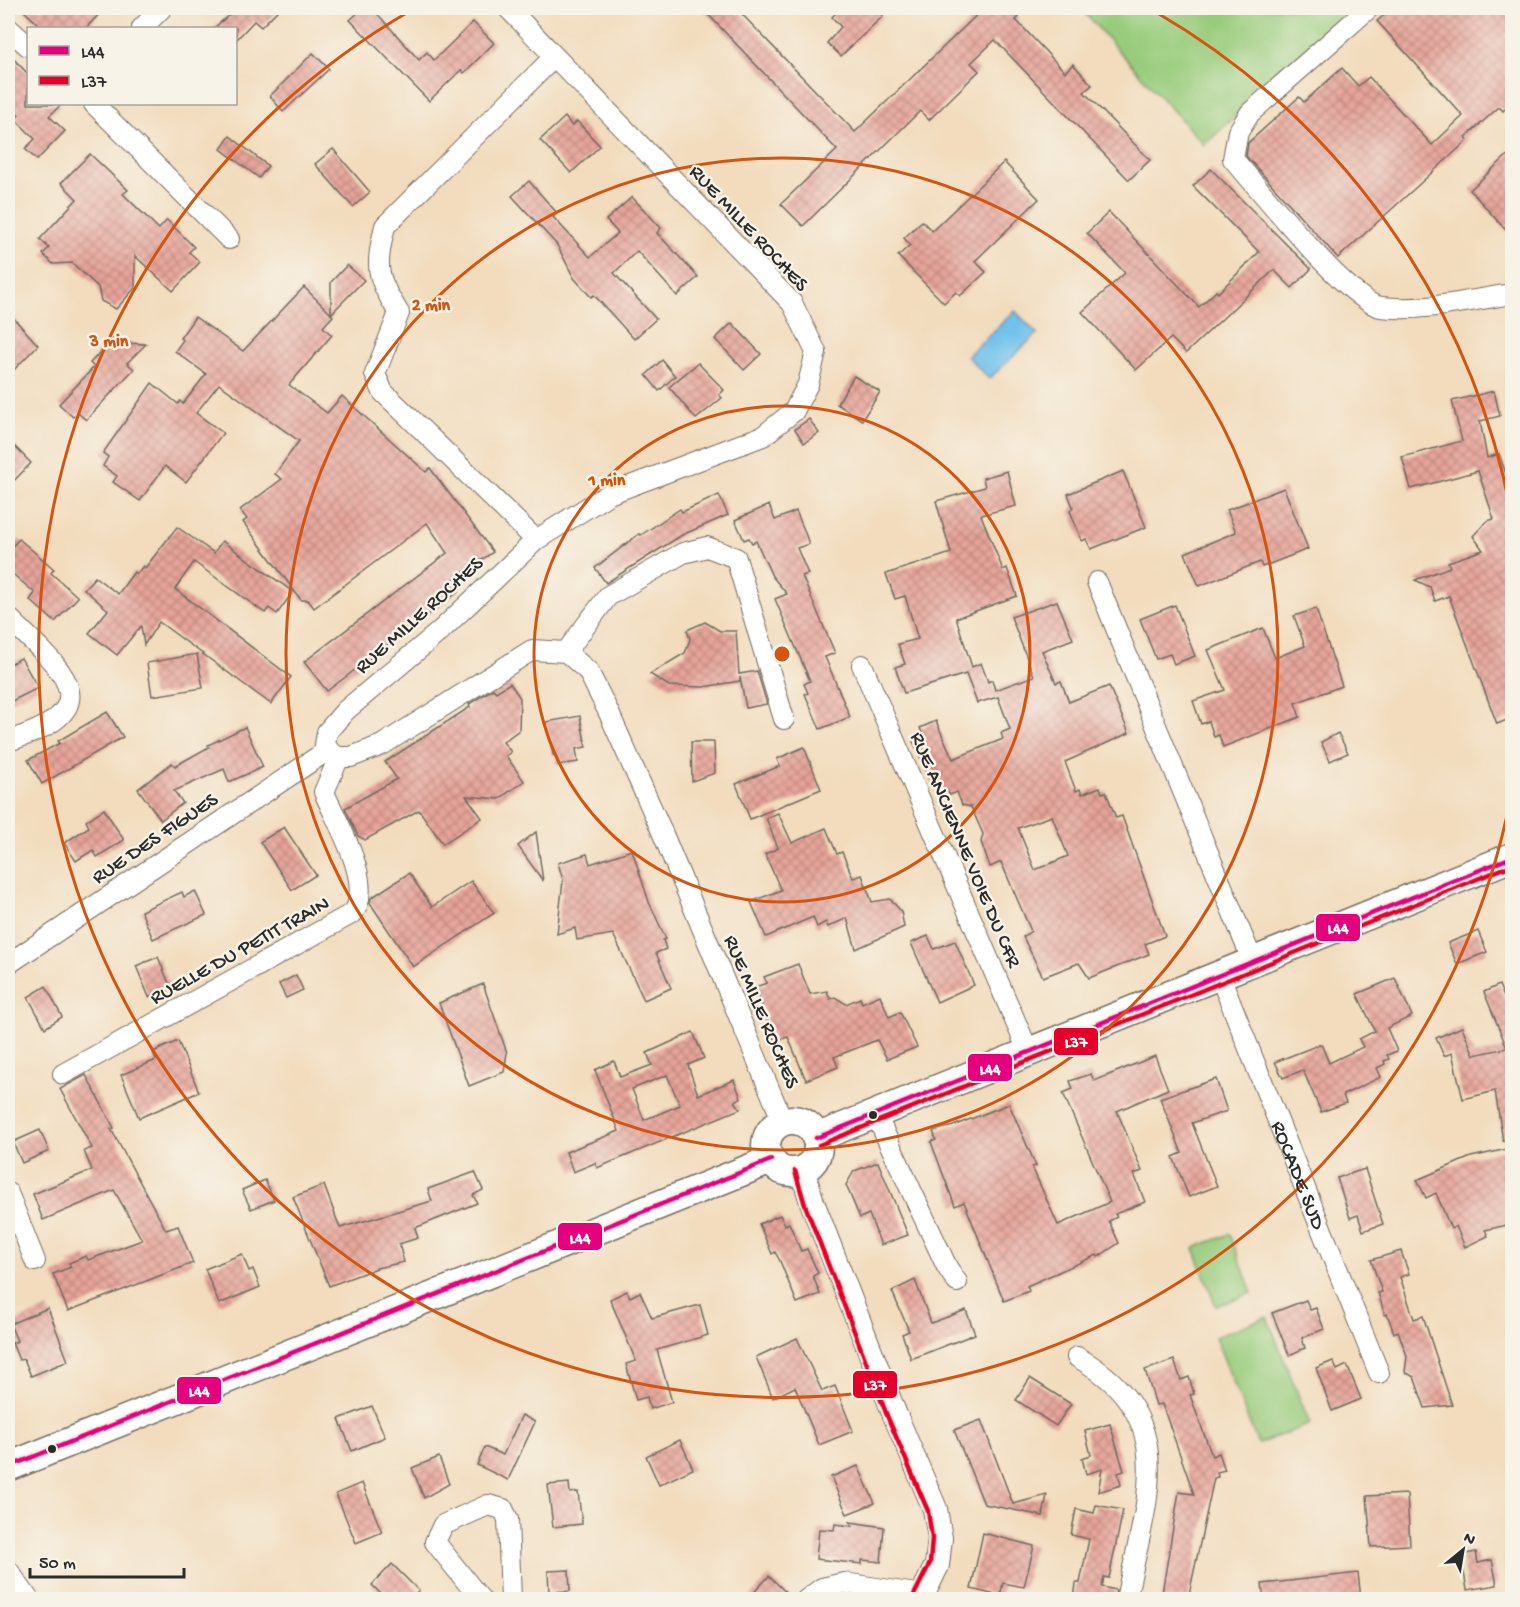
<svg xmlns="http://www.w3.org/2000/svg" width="1520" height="1607" font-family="'Gochi Hand',sans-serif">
<defs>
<pattern id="building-cross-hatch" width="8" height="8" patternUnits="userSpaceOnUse" patternTransform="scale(1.5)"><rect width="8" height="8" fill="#e7a49a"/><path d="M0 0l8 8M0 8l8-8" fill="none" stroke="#bb867e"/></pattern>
</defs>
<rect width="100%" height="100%" fill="#f7f3e8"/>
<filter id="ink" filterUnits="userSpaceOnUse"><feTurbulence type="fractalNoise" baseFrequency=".0167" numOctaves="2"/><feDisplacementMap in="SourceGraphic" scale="12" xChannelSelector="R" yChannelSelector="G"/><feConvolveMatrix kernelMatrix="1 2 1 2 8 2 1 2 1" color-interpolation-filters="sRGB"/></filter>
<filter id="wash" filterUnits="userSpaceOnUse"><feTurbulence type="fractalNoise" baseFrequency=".008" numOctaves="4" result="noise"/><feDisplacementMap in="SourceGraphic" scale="24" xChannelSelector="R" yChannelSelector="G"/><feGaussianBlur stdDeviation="1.35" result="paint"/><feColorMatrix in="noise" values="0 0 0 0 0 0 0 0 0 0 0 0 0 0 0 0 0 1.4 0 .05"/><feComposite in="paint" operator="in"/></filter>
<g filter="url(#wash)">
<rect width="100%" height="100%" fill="#f2dcbd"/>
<g fill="#98cc7c" stroke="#627c54" stroke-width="1.5">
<polygon points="1080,8 1354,8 1204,145"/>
<polygon points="1230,1234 1252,1293 1216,1306 1194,1248"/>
<polygon points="1267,1317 1310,1424 1258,1444 1215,1337"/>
</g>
<polygon fill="#6fc1eb" stroke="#4d768b" stroke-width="1.5" points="1015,311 1037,334 989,379 967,356"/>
<g id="blocks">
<g fill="url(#building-cross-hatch)" fill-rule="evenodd">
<polygon points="21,8 105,8 86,28 42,28"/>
<polygon points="237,8 280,8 261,27 254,21 236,40 236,28 214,28"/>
<polygon points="363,8 372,8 419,60 427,52 434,60 473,22 494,43 464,73 461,70 429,101 350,20"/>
<polygon points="702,8 736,8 855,132 984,8 1010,8 1019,17 1016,20 1065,72 1073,64 1092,85 1084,92 1150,160 1129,180 995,40 971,63 979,71 929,120 920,111 803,226 781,204 837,150"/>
<polygon points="841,8 874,8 883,16 841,56 827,43 841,27 832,17"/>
<polygon points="1393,8 1512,8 1512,102 1503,111 1499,107 1466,137 1468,140 1338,258 1246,156 1248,143 1299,97 1304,102 1342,68 1358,86 1369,77 1432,145 1463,116 1377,21"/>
<polygon points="8,53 28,74 28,104 62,104 49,116 65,131 37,160 25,149 35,139 15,119 19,115 8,104"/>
<polygon points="313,53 329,69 283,112 270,96"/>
<polygon points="565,117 572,126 577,121 600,146 571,173 540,140"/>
<polygon points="230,136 268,166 259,178 221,149"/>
<polygon points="333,149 370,192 353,207 315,164"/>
<polygon points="1512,151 1512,237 1470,190"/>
<polygon points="90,154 128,190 123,194 159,229 167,220 194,247 189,252 200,262 173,291 135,256 135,288 116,309 101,301 98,287 72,263 53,264 43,254 49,248 40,239 77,199 61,183"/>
<polygon points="1004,162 1039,199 975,261 986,272 960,296 956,292 944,303 898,256 910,245 904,238 922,221 932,231"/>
<polygon points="1211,169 1311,269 1292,288 1274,270 1186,353 1171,338 1136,370 1082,312 1125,273 1087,233 1109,212 1199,307 1216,291 1218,293 1259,252 1193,186"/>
<polygon points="529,181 557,213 553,217 590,257 618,233 606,220 632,197 661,228 657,233 698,277 677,296 637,251 614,273 656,319 634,339 594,295 591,297 574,278 557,245 512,196"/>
<polygon points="347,265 364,280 331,314 331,282"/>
<polygon points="304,287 333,316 323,327 332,335 289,385 327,413 342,396 426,472 430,468 493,552 451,581 459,591 327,691 304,662 447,553 427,523 314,608 308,600 301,600 243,522 247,519 240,510 282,479 275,474 299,441 219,384 196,413 223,433 186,482 165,466 140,501 113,482 117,476 103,466 108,457 103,453 152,383 178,404 180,401 183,404 206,374 175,351 183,340 180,338 195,317 243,351"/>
<polygon points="8,312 38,345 8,376"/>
<polygon points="732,323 761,354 744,370 715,339"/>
<polygon points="116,336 123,343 146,344 127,363 134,369 86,420 78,413 73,417 59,404 94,367 90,363"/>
<polygon points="662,360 675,376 659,391 646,375"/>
<polygon points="698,363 724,390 719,395 722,398 696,419 669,387"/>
<polygon points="854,376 880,392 862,420 837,404"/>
<polygon points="1494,391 1500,416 1480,421 1487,458 1499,454 1512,491 1512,718 1497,724 1449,596 1435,601 1430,587 1415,580 1450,567 1448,562 1483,550 1473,536 1487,521 1494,519 1478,471 1411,489 1402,457 1462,441 1452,401"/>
<polygon points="809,419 819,433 804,443 795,429"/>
<polygon points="8,440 31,463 8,487"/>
<path d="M 1007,471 L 1016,506 L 981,515 L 1003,570 L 1007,568 L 1017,596 L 956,618 L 972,667 L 981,663 L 988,682 L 992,680 L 995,690 L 1034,676 L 1011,617 L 1057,601 L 1073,639 L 1042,651 L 1056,683 L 1061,681 L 1069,702 L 1109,686 L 1129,733 L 1065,762 L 1076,791 L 1080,789 L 1082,794 L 1100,787 L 1102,793 L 1106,792 L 1116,818 L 1122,816 L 1165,936 L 1145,944 L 1149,954 L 1089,978 L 1079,963 L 1043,977 L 1023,937 L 1031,931 L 1001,862 L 990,867 L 981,842 L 983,834 L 971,807 L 962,805 L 957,792 L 950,795 L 947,791 L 938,795 L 913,741 L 923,736 L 920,728 L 936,721 L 953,759 L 1003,739 L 1001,733 L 1010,729 L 998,697 L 977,703 L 966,674 L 904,693 L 895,667 L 905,664 L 898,644 L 918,639 L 905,596 L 895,599 L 886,574 L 951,553 L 936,501 L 985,487 L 983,478 ZM 1052,816 L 1068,856 L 1035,870 L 1018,828 Z"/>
<polygon points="1123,471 1146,527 1091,549 1086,539 1082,541 1070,511 1073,507 1068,494"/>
<polygon points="1284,488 1308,549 1262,567 1260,562 1199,586 1185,553 1236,532 1227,510"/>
<polygon points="719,495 728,515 682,535 606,583 595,568 639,534 641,535 680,509 682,512"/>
<polygon points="769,505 775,520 796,511 804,530 809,544 797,548 808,574 802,576 835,653 825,657 850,717 820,729 805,694 808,693 804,684 810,681 775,599 787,594 772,576 756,541 752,543 749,538 744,540 735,520"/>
<polygon points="177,527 214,553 222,541 293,592 277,614 269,608 265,613 194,562 175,589 291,677 271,704 159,622 144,645 141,626 117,655 89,633 108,610 84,589 95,577 118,594 134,572 137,574 143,566 145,568"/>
<polygon points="19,539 54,569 51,573 78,597 55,622 30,600 35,593 8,570 8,551"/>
<polygon points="1175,605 1195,656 1174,664 1170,654 1156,659 1140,619"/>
<polygon points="1316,609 1342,686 1295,703 1300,717 1223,747 1219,735 1214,737 1209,721 1201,724 1193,701 1225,690 1208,650 1263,628 1275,658 1305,646 1294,616"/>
<polygon points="705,622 720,631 736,631 739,674 757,671 767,704 746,708 740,677 740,681 703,687 669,686 650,674 685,653 690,639 687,630"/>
<polygon points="197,654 203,688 152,696 147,663"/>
<polygon points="21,658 38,688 8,703 8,665"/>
<polygon points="510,683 520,698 519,730 503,742 511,752 506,756 524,781 499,799 466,796 482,818 443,844 419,810 365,840 358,836 345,808 397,779 385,762 470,707 469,704 493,689 496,692"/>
<polygon points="107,712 123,737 42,784 28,760 60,743 58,741"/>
<polygon points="580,716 586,747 576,749 578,762 558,765 556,755 553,755 546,722"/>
<polygon points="245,727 263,767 229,782 224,769 174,791 183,803 161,820 138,789 172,763 175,766 209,747 208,745"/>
<polygon points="1338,733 1348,753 1330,761 1321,742"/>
<polygon points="691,742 714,742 715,773 692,781"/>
<polygon points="804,747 821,789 750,819 736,784 780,766 777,759"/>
<polygon points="104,809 124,840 97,857 93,850 76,861 64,843 89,827 86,821"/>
<polygon points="778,813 792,843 826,828 837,854 842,852 853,878 862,875 872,902 890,899 901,911 904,927 856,949 847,918 828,927 826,922 817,927 813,917 766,937 751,902 781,890 765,854 778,848 766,818"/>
<polygon points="284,827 316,875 292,890 260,842"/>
<polygon points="536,832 543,881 518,846"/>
<polygon points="632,850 649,902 666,939 663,940 666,949 656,953 671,988 644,1000 613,934 577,940 575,928 557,934 563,880 558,863 587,854 590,864"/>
<polygon points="409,873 432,907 471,881 494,913 413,967 370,903 371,898"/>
<polygon points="195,891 206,915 153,939 141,911 182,892 184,897"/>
<polygon points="1478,931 1487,952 1457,964 1448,943"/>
<polygon points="928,936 934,949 955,941 974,985 937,1002 911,943"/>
<polygon points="158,957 171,988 149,997 136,966"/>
<polygon points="798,964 810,994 827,991 830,999 835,997 846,1004 860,998 862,1003 880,995 889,1017 900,1012 917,1047 887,1059 877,1040 834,1057 838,1067 806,1080 788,1037 775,1041 755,987 767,983 764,977"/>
<polygon points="296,975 303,990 286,998 279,984"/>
<polygon points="1395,978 1412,1016 1387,1028 1397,1051 1387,1055 1389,1059 1384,1061 1385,1064 1377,1068 1381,1077 1343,1095 1346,1103 1321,1112 1303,1070 1283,1078 1275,1062 1321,1044 1329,1063 1363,1047 1359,1039 1375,1031 1357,994"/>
<polygon points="483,984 507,1053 504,1072 469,1086 439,1003"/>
<polygon points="1499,985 1512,1016 1512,1141 1503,1141 1495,1091 1463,1099 1452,1053 1444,1056 1436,1038 1462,1027 1474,1055 1507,1048 1484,992"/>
<polygon points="46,986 62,1017 45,1028 28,997"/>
<path d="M 693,1032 L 704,1058 L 688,1065 L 698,1095 L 734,1080 L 741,1098 L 735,1101 L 740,1109 L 597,1168 L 595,1163 L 573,1172 L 566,1152 L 619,1131 L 595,1070 L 614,1061 L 620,1077 L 652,1065 L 647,1053 ZM 667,1075 L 680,1105 L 644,1120 L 632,1089 Z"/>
<polygon points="178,1041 199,1092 139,1118 121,1075 156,1060 153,1052"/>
<polygon points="1155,1056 1168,1089 1117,1111 1142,1171 1134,1174 1145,1202 1115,1214 1117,1217 1109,1221 1119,1243 1098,1257 1097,1255 1027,1286 1029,1291 1004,1301 964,1202 955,1206 931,1142 936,1140 933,1131 953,1126 1009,1104 1036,1166 1032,1167 1058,1225 1110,1202 1063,1093 1073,1089 1070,1081 1091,1074 1094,1081"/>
<polygon points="86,1075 114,1128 111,1129 166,1230 178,1226 193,1263 68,1311 53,1274 71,1267 69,1263 86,1256 88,1260 142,1240 114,1190 43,1220 33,1194 92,1170 84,1151 92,1148 60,1089"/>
<polygon points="1216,1079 1227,1111 1192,1123 1217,1186 1189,1197 1173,1157 1182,1153 1160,1098"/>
<polygon points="40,1130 49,1151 22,1163 13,1142"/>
<polygon points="1512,1148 1512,1224 1485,1230 1488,1236 1465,1247 1456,1226 1451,1229 1436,1193 1426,1198 1417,1180 1471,1157"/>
<polygon points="878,1162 908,1235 881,1245 869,1214 860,1218 846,1185 854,1171"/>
<polygon points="1365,1169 1383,1224 1363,1231 1358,1215 1350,1218 1337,1178"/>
<polygon points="475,1172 483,1190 473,1195 477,1203 415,1228 418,1238 399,1244 404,1262 377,1268 329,1286 293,1197 324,1185 340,1228 432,1201 428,1189"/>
<polygon points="265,1180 274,1200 251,1209 242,1190"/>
<polygon points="780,1215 785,1225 789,1223 801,1251 807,1249 818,1273 813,1276 820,1294 797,1303 780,1261 775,1252 772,1254 759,1224"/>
<polygon points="1401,1251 1409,1274 1400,1277 1414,1319 1423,1316 1452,1405 1425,1408 1414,1377 1405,1372 1407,1356 1398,1331 1394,1333 1387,1314 1385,1315 1378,1293 1382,1292 1371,1260"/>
<polygon points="242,1254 249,1271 253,1269 260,1287 219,1304 205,1269"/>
<polygon points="915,1280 931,1323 966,1310 975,1334 911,1359 902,1334 909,1331 892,1291"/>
<polygon points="627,1291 630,1297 640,1292 652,1318 700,1305 708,1335 657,1350 672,1402 650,1409 647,1397 636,1400 626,1364 636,1361 610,1299"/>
<polygon points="1306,1300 1310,1310 1316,1308 1324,1329 1302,1338 1305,1348 1289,1355 1272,1313"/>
<polygon points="48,1308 68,1361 31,1376 24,1359 19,1360 12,1343 17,1341 10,1324"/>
<polygon points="797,1338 822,1391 835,1386 853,1431 819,1445 795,1387 773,1398 756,1357"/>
<polygon points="1174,1360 1181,1380 1189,1377 1194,1394 1190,1395 1212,1456 1219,1453 1225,1470 1217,1472 1218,1477 1214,1478 1188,1599 1161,1599 1179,1492 1194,1494 1162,1404 1156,1405 1145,1370"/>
<polygon points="1333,1361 1337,1370 1347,1365 1361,1399 1332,1411 1316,1368"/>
<polygon points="1030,1378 1071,1404 1056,1426 1016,1400"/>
<polygon points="372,1406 385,1437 352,1451 339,1419"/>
<polygon points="522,1415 535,1422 508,1480 477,1465 485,1447 503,1455"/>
<polygon points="981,1420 1013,1504 1047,1495 1043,1516 984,1504 954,1430"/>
<polygon points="1110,1424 1124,1471 1118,1473 1121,1485 1098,1492 1102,1469 1086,1474 1082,1458 1091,1455 1085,1431"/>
<polygon points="680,1440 693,1469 659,1485 646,1456"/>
<polygon points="439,1457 449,1484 424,1498 412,1468"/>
<polygon points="858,1466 875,1503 847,1514 831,1477"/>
<polygon points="362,1483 382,1532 356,1543 336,1494"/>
<polygon points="569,1483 570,1493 578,1492 582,1524 553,1527 548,1485"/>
<polygon points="1407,1494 1410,1545 1371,1547 1367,1496"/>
<polygon points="1096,1505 1123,1510 1109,1578 1104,1577 1102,1587 1116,1590 1114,1599 1074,1599 1076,1583 1080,1583 1089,1539 1071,1535 1076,1509 1094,1513"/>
<polygon points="850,1522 884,1527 881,1562 862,1560 862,1564 816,1559 819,1529 834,1530 835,1524 852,1526"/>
<polygon points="983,1533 1034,1546 1024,1587 1003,1583 1000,1596 971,1589"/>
<polygon points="1476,1552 1478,1563 1492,1560 1497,1585 1467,1590 1461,1555"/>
<polygon points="392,1564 419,1591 411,1599 386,1599 372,1585"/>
<polygon points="569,1570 570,1591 549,1592 548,1571"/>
<polygon points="1358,1573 1361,1599 1264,1599 1262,1584"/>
<polygon points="769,1576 793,1599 748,1599"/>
</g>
</g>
</g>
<g filter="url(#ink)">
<use href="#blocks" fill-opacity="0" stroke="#71695e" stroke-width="1.5"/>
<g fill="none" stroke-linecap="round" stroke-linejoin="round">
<g stroke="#71695e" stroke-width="22">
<g id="minor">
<polyline points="508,8 792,303 816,352 808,384 794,411 763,436 609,494 536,540 439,632 345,711 327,732 325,745 331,753 339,757 351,757 382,745 532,650 566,652 588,671 608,711 660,827 783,1122"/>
<path d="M 1369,8 L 1250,113 L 1238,132 L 1233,159 C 1258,187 1350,303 1381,307 C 1424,312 1470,300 1512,294"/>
<polyline points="8,28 28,46"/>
<polyline points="142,28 162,8"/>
<polyline points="94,104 229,239"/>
<path d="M 536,540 L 383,392 L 375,374 L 399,313 C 376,276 375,269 385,226 L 554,57"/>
<polyline points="1097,582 1253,962"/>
<path d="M 8,617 C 59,668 116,708 8,741"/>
<polyline points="566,652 608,596 683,553 707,547 736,558 784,719"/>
<polyline points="862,665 1029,1053"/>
<polyline points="8,964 328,750"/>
<path id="s1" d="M 1220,976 L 1379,1373"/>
<path d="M 63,1074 L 353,913 C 375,884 337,823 324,792 L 339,757"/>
<polyline points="876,1115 947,1267 957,1282"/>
<polyline points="8,1193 35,1261"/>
<path d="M 1077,1357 C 1184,1417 1145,1503 1126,1600"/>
<polyline points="8,1570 29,1600"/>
<polyline points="481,1600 435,1542 443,1525 488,1505 503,1509 508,1519 511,1600"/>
<polyline points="806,1600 822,1588 844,1583 922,1595"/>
</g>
</g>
<g stroke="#71695e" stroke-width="26">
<polyline id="tertiary" points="802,1169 812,1202 895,1415 935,1509 940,1538 937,1565 920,1600"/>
</g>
<g stroke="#71695e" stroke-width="31">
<g id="secondary">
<circle cx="792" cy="1146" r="26"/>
<polyline points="816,1138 1512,857"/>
<polyline points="8,1467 771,1160"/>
</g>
</g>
<use href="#minor" stroke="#fff" stroke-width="20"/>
<use href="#tertiary" stroke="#fff" stroke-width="24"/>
<use href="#secondary" stroke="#fff" stroke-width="28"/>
<g stroke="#f7f3e8" stroke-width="9">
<g id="bus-1">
<polyline points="816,1138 1512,857"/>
<polyline points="8,1467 771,1160"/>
</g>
</g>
<g stroke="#f7f3e8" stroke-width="9">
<g id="bus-2">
<polyline points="819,1145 1512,865"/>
<polyline points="795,1171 805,1205 888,1418 928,1511 932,1538 930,1563 913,1597"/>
</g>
</g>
<use href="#bus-1" stroke="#e5007d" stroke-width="4.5"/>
<use href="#bus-2" stroke="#e4002b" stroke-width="4.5"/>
</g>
</g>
<g fill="none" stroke="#d5540f" stroke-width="3">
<circle cx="782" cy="654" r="248"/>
<circle cx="782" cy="654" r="496"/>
<path d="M1511 796A743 743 0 1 1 410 11M1154 11A743 743 0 0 1 1511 512"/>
</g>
<g fill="#2b2b2b" stroke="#f7f3e8" stroke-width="2">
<circle cx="873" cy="1115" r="5"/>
<circle cx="52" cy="1449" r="5"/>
</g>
<g text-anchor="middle" stroke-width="5" stroke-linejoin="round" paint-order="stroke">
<g font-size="21" fill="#2b2b2b" stroke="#f7f3e8">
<text transform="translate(750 227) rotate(47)" y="7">RUE MILLE ROCHES</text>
<text transform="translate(418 614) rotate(-42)" y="7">RUE MILLE ROCHES</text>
<text transform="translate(154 837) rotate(-34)" y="7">RUE DES FIGUES</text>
<text transform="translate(967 849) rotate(67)" y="7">RUE ANCIENNE VOIE DU CFR</text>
<text transform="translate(239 949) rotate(-29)" y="7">RUELLE DU PETIT TRAIN</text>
<text transform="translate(763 1011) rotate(67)" y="7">RUE MILLE ROCHES</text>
<text dy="7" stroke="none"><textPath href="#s1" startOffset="214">ROCADE SUD</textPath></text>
</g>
</g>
<circle cx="782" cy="654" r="9" fill="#d5540f" stroke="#f7f3e8" stroke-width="3"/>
<g font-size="18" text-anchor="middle" font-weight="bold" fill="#d5540f" stroke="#f7f3e8" stroke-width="5" stroke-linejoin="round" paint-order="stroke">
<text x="431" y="310">2 min</text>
<text x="109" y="346">3 min</text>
<text x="607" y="485">1 min</text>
</g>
<g stroke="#f7f3e8" stroke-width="2">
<rect x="1315" y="913" width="46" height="29" rx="6" fill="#e5007d"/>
<rect x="1053" y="1027" width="46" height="29" rx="6" fill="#e4002b"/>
<rect x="967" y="1053" width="46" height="29" rx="6" fill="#e5007d"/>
<rect x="557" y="1222" width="46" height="29" rx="6" fill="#e5007d"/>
<rect x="852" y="1370" width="46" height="29" rx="6" fill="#e4002b"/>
<rect x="176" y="1376" width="46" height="29" rx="6" fill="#e5007d"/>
</g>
<g font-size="16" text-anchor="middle" font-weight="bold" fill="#fff">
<text x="1338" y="933">L44</text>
<text x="1076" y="1047">L37</text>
<text x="990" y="1074">L44</text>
<text x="580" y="1243">L44</text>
<text x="875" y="1390">L37</text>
<text x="199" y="1396">L44</text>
</g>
<rect width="1520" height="1607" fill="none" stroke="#f7f3e8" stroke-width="30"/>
<rect x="27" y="27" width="210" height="78" fill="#f7f3e8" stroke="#a5a39c" stroke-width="1.5"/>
<rect x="39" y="46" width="30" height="9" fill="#e5007d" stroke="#a5a39c" stroke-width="1.5"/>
<text x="81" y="57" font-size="18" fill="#2b2b2b">L44</text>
<rect x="39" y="76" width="30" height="9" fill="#e4002b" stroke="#a5a39c" stroke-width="1.5"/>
<text x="81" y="87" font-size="18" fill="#2b2b2b">L37</text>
<g transform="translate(1463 1550) rotate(30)" stroke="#f7f3e8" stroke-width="4.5" paint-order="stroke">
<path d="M0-4.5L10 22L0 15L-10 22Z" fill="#2b2b2b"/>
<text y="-9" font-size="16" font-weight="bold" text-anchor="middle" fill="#2b2b2b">N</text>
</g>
<path d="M30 1568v9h154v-9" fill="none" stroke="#2b2b2b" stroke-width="3"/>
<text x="39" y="1568" font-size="18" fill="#2b2b2b" stroke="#f7f3e8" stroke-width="4.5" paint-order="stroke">50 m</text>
</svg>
